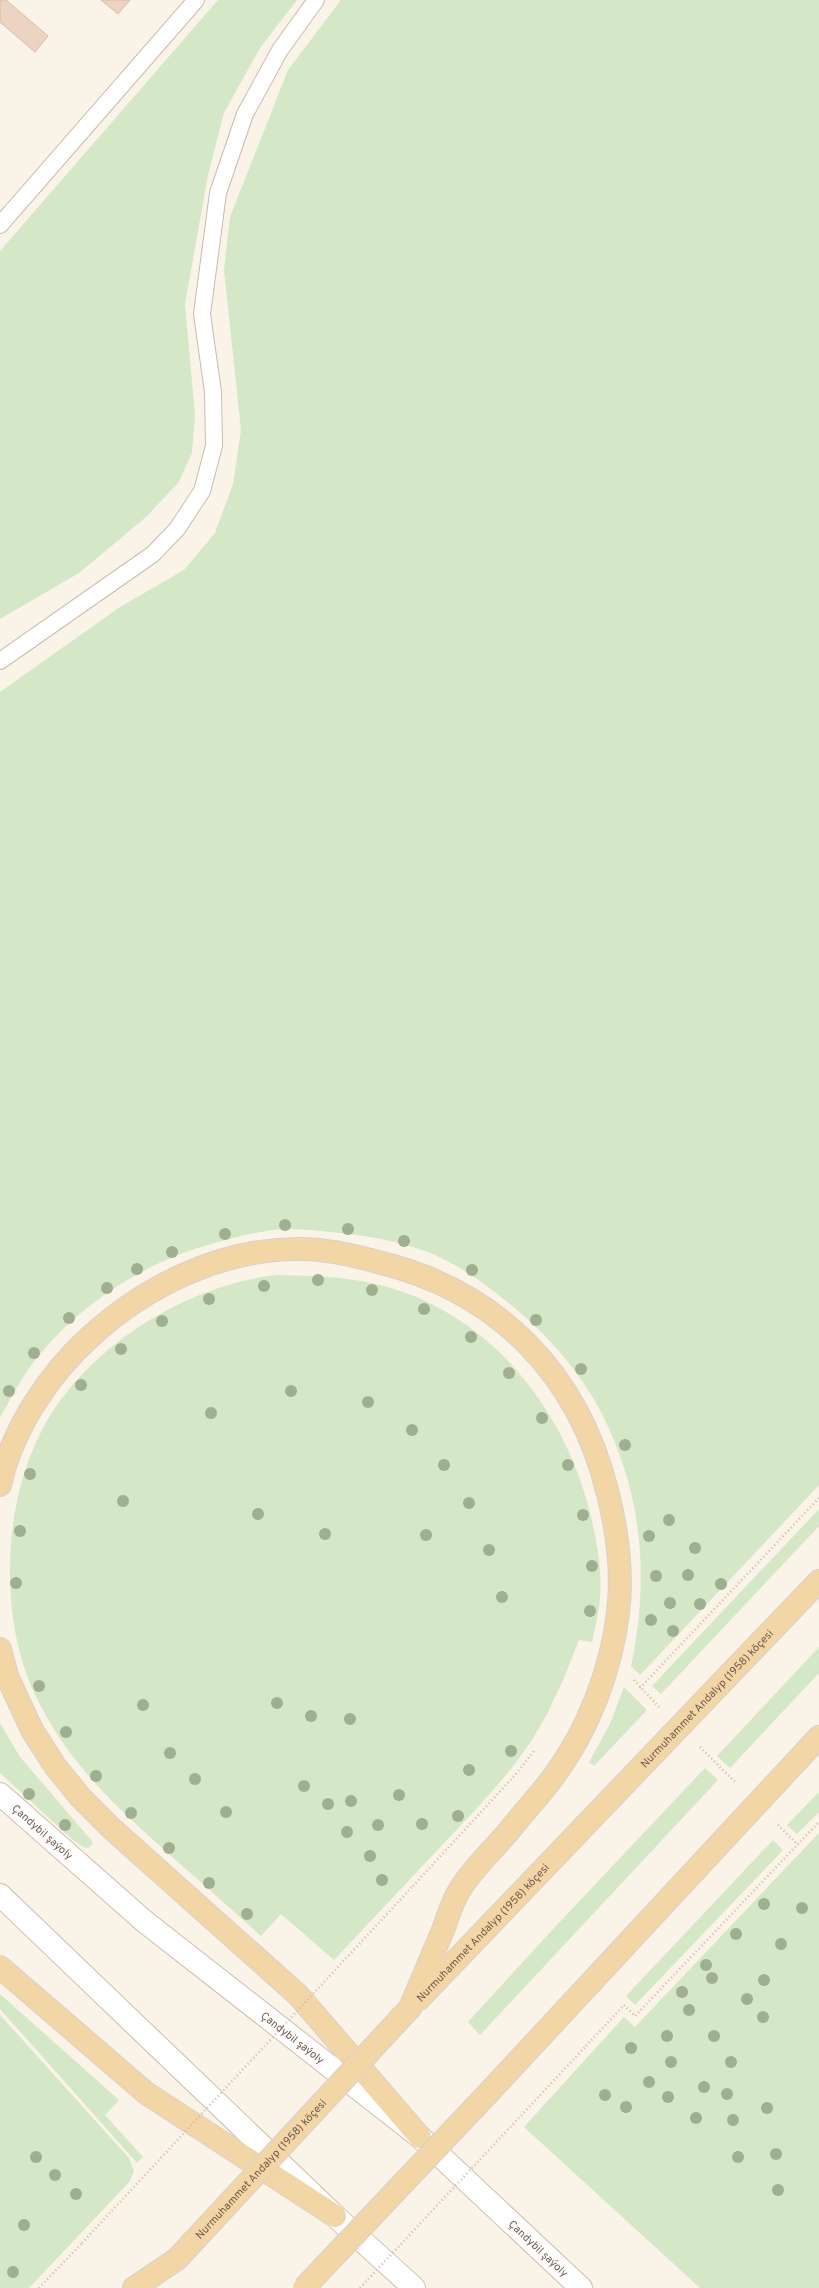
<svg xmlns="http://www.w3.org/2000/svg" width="819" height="2288" font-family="Overpass,sans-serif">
<rect width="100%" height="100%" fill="#faf3e8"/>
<g fill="#d4e7c7">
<polygon points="218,0 297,0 260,48 224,113 208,175 185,304 195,415 192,453 178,483 146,517 79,573 0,619 0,251"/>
<path d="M 341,0 L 819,0 L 819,1485 L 640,1675 L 631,1666 C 644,1607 645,1540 628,1481 C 607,1405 567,1350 506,1301 C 481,1281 455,1262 425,1251 C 395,1240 362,1235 331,1232 C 314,1231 297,1228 281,1229 C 262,1231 244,1235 226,1240 C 154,1257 88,1297 40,1354 C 24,1373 12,1396 0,1418 L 0,692 L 120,607 L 184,570 L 215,533 L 233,484 L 241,430 L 224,270 L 230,217 L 288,70 Z"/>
<path d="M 277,1275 C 327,1276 366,1277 414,1296 C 509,1335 572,1427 593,1525 C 598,1549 602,1574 600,1598 C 599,1613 595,1628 592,1642 L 579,1640 L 564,1678 L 547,1714 L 532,1740 L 511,1769 L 479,1806 L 334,1960 L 281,1914 L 261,1936 C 231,1909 201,1882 170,1855 C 122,1812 74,1769 43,1710 C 19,1667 10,1620 10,1571 C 10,1523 19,1476 41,1432 C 84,1348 185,1285 277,1275 Z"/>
<polygon points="819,1509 819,1526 661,1694 652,1686"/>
<polygon points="819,1647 819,1673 730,1768 717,1756"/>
<polygon points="624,1687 647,1710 594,1766 589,1762 610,1724"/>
<polygon points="0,1723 20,1757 91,1840 93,1844 88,1848 83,1847 73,1840 0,1773"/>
<polygon points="705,1768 718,1780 480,2035 468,2022 554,1928"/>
<polygon points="819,1792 819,1812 797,1834 787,1825"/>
<polygon points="819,1833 819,2288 700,2288 524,2127 624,2017 635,2027"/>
<polygon points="773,1840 783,1850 635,2005 626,1996"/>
<polygon points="0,1994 119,2100 105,2115 143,2157 137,2163 0,2009"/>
<polygon points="0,2015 129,2158 134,2171 130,2181 29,2288 0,2288"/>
</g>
<g fill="#edd3c2" stroke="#debaa4">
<polygon points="0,0 6,0 48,36 35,52 0,22"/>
<polygon points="101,0 130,0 118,14"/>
</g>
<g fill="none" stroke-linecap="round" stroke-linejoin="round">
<g stroke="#cbbbaf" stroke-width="18">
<g id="service">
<polyline points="0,225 196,0"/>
<polyline points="0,661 153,554 177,529 202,491 214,446 213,392 202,314 218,193 245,114 280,50 316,0"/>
</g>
</g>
<g stroke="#d0bdaf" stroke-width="24">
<g id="secondary">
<path id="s1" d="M 0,1794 L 144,1921 L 420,2137 L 581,2288"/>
<polyline points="0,1895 335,2216 414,2288"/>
</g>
</g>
<g stroke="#d8d1cd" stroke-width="24">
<g id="primary">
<path d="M 0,1485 C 12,1429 49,1374 91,1336 C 147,1285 223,1248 301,1249 C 327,1249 353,1255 378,1262 C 498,1291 579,1374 608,1494 C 618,1534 623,1573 618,1613 C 611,1671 588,1730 554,1776 C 540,1795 523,1813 509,1831 C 493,1850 472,1869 459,1891 C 452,1902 448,1917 443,1930 C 432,1956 421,1982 410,2008"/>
<polyline points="0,1649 7,1676 32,1730 55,1766 81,1798 111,1828 298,1995 420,2137"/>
<polyline points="0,1967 146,2093 335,2216"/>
<path id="s2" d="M 419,1999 L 819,1581"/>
<polyline points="493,2088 819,1737"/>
<polyline points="134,2288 177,2259"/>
</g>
</g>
<g stroke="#d2b6a5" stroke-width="2.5" stroke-dasharray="1 3" stroke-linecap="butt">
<polyline points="634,1680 659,1707"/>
<polyline points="640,1688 819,1498"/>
<polyline points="700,1747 737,1784"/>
<polyline points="778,1825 798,1845"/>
<polyline points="413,1886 516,1774 534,1751"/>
<polyline points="586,2046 624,2005 635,2016 819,1822"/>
<polyline points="39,2288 82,2243"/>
</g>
<use href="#service" stroke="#fff" stroke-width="16"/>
<use href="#secondary" stroke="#fff" stroke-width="22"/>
<use href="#primary" stroke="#f2d6a6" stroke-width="22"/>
<g stroke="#d8d1cd" stroke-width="24" stroke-linecap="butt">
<g id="primary-bridge">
<path id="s3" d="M 177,2259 L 410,2008"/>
<polyline points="304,2288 493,2088"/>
</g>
</g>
<g stroke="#d2b6a5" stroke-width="2.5" stroke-dasharray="1 3" stroke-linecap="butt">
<polyline points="82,2243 413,1886"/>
<polyline points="360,2288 586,2046"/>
</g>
<use href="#primary-bridge" stroke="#f2d6a6" stroke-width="22"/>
</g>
<g fill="#9faf8f">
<circle cx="285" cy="1225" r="6"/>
<circle cx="348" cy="1229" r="6"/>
<circle cx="225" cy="1234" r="6"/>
<circle cx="404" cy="1241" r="6"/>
<circle cx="172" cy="1252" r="6"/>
<circle cx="137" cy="1269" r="6"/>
<circle cx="472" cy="1270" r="6"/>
<circle cx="318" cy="1280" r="6"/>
<circle cx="264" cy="1286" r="6"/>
<circle cx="107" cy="1288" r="6"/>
<circle cx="372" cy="1290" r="6"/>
<circle cx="209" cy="1299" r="6"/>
<circle cx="424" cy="1309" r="6"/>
<circle cx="69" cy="1318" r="6"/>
<circle cx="536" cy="1320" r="6"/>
<circle cx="162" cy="1321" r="6"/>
<circle cx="471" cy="1337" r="6"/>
<circle cx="121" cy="1349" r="6"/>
<circle cx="34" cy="1353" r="6"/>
<circle cx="581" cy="1369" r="6"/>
<circle cx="509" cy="1373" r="6"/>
<circle cx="81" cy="1385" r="6"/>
<circle cx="9" cy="1391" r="6"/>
<circle cx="291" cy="1391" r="6"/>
<circle cx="368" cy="1402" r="6"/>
<circle cx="211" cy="1413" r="6"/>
<circle cx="542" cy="1418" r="6"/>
<circle cx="412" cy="1430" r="6"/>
<circle cx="625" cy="1445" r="6"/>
<circle cx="444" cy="1465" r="6"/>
<circle cx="568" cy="1465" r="6"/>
<circle cx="30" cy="1474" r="6"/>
<circle cx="123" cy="1501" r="6"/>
<circle cx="469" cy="1503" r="6"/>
<circle cx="258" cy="1514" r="6"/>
<circle cx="583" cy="1515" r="6"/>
<circle cx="669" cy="1520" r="6"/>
<circle cx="20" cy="1531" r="6"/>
<circle cx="325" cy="1534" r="6"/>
<circle cx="426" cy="1535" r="6"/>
<circle cx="649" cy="1536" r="6"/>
<circle cx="695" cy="1548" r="6"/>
<circle cx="489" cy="1550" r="6"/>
<circle cx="592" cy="1566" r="6"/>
<circle cx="688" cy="1575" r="6"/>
<circle cx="656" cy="1576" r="6"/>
<circle cx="16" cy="1583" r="6"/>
<circle cx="721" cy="1584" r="6"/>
<circle cx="502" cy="1597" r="6"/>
<circle cx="670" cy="1603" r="6"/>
<circle cx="700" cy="1604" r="6"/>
<circle cx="590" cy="1611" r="6"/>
<circle cx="651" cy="1620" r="6"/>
<circle cx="673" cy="1631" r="6"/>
<circle cx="39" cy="1686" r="6"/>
<circle cx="277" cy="1703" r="6"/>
<circle cx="143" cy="1705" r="6"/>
<circle cx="311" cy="1716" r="6"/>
<circle cx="350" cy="1719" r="6"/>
<circle cx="66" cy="1732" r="6"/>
<circle cx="511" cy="1751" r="6"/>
<circle cx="170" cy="1753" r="6"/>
<circle cx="469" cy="1770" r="6"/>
<circle cx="96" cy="1776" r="6"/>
<circle cx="195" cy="1779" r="6"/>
<circle cx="304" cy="1786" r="6"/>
<circle cx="29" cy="1794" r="6"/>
<circle cx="399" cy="1795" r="6"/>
<circle cx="351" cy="1801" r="6"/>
<circle cx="328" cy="1804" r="6"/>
<circle cx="226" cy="1812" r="6"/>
<circle cx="131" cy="1813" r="6"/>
<circle cx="458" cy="1816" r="6"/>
<circle cx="422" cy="1824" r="6"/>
<circle cx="65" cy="1825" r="6"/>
<circle cx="378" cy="1825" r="6"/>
<circle cx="347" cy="1832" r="6"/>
<circle cx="169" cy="1848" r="6"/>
<circle cx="370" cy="1856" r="6"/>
<circle cx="382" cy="1880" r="6"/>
<circle cx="209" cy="1883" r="6"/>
<circle cx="764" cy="1904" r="6"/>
<circle cx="802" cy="1908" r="6"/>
<circle cx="247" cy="1914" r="6"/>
<circle cx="736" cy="1934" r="6"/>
<circle cx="781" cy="1944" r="6"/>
<circle cx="706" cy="1965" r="6"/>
<circle cx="712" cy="1978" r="6"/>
<circle cx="764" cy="1980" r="6"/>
<circle cx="682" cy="1992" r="6"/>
<circle cx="747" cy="1999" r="6"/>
<circle cx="689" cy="2010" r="6"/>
<circle cx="763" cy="2017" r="6"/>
<circle cx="667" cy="2036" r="6"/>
<circle cx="714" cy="2036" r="6"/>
<circle cx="631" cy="2048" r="6"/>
<circle cx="671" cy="2062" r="6"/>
<circle cx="731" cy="2062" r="6"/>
<circle cx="649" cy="2082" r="6"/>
<circle cx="704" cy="2087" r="6"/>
<circle cx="727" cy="2094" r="6"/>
<circle cx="605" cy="2095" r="6"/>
<circle cx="668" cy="2097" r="6"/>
<circle cx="626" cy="2107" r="6"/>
<circle cx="767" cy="2108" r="6"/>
<circle cx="696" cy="2118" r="6"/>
<circle cx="733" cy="2120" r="6"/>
<circle cx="776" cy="2154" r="6"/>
<circle cx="36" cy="2157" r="6"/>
<circle cx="738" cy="2157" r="6"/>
<circle cx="55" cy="2175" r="6"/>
<circle cx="778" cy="2190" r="6"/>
<circle cx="76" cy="2194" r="6"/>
<circle cx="24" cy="2225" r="6"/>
<circle cx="13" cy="2272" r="6"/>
</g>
<g text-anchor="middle" stroke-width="4" stroke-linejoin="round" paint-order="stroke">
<g font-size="11" fill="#725b4e" stroke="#fdf7ee">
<text dy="4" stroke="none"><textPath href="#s2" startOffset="416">Nurmuhammet Andalyp (1958) köçesi</textPath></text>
<text dy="4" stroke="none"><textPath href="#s1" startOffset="57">Çandybil şaýoly</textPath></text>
<text dy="4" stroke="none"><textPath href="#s2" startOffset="92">Nurmuhammet Andalyp (1958) köçesi</textPath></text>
<text dy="4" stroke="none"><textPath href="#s1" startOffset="381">Çandybil şaýoly</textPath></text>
<text dy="4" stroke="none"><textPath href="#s3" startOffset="123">Nurmuhammet Andalyp (1958) köçesi</textPath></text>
<text dy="4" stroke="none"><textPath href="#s1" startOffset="705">Çandybil şaýoly</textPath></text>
</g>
</g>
</svg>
